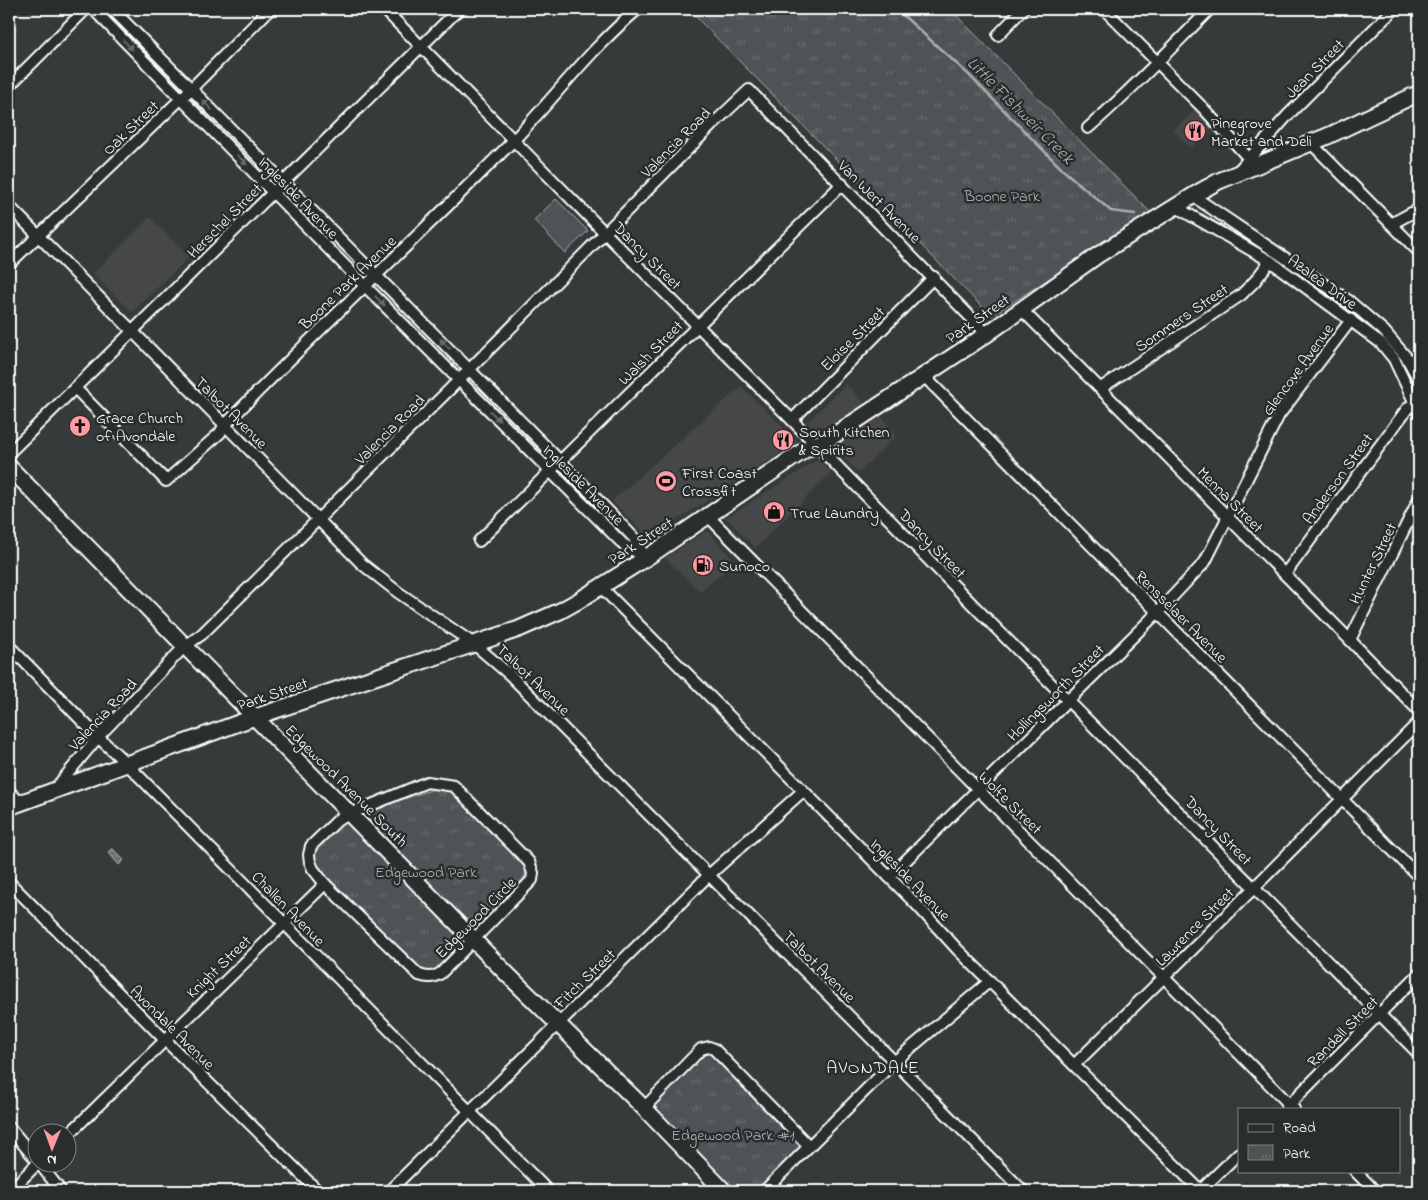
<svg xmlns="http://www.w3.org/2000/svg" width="1428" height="1200" font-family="'Indie Flower',sans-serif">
<defs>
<pattern id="park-tufts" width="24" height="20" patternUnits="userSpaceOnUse" patternTransform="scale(1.25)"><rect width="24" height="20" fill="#505354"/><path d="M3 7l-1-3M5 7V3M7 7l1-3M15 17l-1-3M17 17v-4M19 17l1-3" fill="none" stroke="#6a6d6e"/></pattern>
<pattern id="water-rules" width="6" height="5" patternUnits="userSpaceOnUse" patternTransform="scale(1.25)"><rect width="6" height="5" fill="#767879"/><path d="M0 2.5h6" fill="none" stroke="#616262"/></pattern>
</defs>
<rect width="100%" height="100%" fill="#373a3b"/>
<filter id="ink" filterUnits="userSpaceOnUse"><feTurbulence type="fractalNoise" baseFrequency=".02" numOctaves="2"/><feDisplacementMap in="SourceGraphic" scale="10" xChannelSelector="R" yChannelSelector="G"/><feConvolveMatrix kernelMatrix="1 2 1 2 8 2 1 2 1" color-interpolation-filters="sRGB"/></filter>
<g filter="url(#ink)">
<g fill="#444748">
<polygon points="1197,108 1214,126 1191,148 1173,130"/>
<polygon points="150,217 189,257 132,312 93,274"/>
<polygon points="846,384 867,406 819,432 807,422"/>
<polygon points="741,386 798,442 649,538 612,501"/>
<polygon points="880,414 896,436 859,473 832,446"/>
<polygon points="817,460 832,472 755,548 726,518"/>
<polygon points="707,531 736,562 700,592 665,558"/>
</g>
<polygon fill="#505354" stroke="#a8a9aa" points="556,199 588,231 565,253 534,220"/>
<g fill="url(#park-tufts)" stroke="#a8a9aa">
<polygon points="688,9 950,9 1151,213 991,316"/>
<path d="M 437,788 L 447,789 L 456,796 L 527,869 L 523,880 L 442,965 C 435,971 430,974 421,972 L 323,874 C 316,866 313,861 314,850 L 342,821 L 371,810 Z"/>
<polygon points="708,1049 803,1147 757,1191 733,1191 651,1108"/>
</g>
<polygon fill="url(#water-rules)" stroke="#adaeaf" points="112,848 124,860 119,865 108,852"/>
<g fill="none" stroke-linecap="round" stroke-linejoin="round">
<g stroke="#adaeaf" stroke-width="2.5">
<polyline points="896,9 968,74 1063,170 1111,211 1135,214"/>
<polyline points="1201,214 1271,255"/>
<polyline points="1276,258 1369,325 1381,337"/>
<polyline points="1390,346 1398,354 1419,397"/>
</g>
<g stroke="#fff" stroke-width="14">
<g id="street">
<polyline points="96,9 97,13 365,286 623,544 646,558"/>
<polyline points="112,9 561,462 634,538 645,557"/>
<polyline points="384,9 605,233 792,420 973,605 1419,1054"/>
<polyline points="1104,9 1203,108 1253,163"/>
<polyline points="998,35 1023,9"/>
<polyline points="9,86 86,9"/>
<path d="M 1088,128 C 1131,91 1170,49 1210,9"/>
<polyline points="1311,143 1419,252"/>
<polyline points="1239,170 1287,116 1394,9"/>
<polyline points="1193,196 1349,301 1384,331 1407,358 1419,380"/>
<polyline points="9,206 362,564 399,593 474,644 510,675 1023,1191"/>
<polyline points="1176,207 1270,261 1381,343 1394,359 1419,412"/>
<polyline points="1391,224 1419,209"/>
<polyline points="9,264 191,89 270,9"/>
<polyline points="1021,309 1350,640 1419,711"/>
<polyline points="924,376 1419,877"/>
<path d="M 75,388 L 166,481 L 220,433 L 224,426 C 318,329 418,237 513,141 C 555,97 591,48 638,9"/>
<polyline points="1101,388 1241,295 1255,281 1270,261"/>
<polyline points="792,420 934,277"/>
<polyline points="9,453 459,9"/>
<polyline points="708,516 1294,1109"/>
<polyline points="479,541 842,184"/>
<polyline points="1285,574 1407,409 1415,402"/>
<polyline points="601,587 916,904 957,949 1201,1191"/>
<polyline points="1350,640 1419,499"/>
<polyline points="9,646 98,737 126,763 548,1191"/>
<path d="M 427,782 L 454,786 L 529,862 L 533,873 L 532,880 L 441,973 C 433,978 428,978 419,975 L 325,884 L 313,869 L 310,862 L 309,855 L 311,846 L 340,818 Z"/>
<polyline points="55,789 98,737 185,646 201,635 448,391 712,125 749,90 987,334"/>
<polyline points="9,791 20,803"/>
<polyline points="889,877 1158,612 1205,562 1279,415 1351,320"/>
<polyline points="9,882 164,1039 318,1191"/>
<polyline points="1074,1065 1201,941 1419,722"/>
<polyline points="644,1108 701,1049 709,1047 714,1049 809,1146"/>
<polyline points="1286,1108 1419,974"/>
<polyline points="9,1127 38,1162"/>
<polyline points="68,1135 325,884"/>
<polyline points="38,1162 61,1191"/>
<polyline points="1355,1171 1375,1191"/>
<polyline points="10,1191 39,1162"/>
<polyline points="389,1191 709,875 803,791"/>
<polyline points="764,1191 894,1062 990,981"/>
<polyline points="1200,1191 1239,1153"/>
</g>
</g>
<g stroke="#fff" stroke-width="19">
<g id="secondary">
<polyline points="9,467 507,974 644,1108 724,1191"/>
<polyline points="9,807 255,717 519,629 560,611 578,601 646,558 806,449 830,438 987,334 1098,255 1199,192 1219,181 1330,135 1419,93"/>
</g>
</g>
<use href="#street" stroke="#2a2d2e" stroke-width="10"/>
<use href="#secondary" stroke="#2a2d2e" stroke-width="15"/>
</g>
<defs><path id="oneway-solid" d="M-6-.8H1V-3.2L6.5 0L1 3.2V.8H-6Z" transform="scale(1.25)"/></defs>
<g fill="#6a6c6d">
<use href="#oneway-solid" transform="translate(128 45) rotate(45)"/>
<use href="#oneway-solid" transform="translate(207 105) rotate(-135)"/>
<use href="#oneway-solid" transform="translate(242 160) rotate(45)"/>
<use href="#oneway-solid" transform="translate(380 301) rotate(45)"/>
<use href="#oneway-solid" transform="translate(445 344) rotate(-135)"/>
<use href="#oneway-solid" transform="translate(495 416) rotate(45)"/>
</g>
</g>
<defs>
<g id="restaurant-disc" transform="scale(1.125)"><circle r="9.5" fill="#ff9aa2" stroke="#2a2d2e"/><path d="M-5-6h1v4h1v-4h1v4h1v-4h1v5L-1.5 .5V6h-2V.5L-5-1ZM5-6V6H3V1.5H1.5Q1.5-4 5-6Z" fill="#111"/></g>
<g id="church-disc" transform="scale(1.125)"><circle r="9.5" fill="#ff9aa2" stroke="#2a2d2e"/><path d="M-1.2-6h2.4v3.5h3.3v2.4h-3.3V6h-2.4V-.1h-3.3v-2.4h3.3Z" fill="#111"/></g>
<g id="stadium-disc" transform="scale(1.125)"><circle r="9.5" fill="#ff9aa2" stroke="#2a2d2e"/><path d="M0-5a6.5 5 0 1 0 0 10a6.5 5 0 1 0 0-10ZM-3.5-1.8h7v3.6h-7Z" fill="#111"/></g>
<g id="shop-disc" transform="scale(1.125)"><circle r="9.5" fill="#ff9aa2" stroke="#2a2d2e"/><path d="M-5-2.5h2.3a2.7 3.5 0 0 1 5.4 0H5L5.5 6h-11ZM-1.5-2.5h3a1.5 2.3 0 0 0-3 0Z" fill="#111"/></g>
<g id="fuel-disc" transform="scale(1.125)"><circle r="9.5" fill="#ff9aa2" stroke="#2a2d2e"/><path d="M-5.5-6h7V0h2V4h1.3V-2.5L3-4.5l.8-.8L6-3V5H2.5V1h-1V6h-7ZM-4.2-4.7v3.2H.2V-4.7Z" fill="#111"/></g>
</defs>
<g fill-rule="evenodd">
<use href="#restaurant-disc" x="1195" y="131"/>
<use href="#church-disc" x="80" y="426"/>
<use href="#restaurant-disc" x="783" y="440"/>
<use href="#stadium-disc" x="666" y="481"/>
<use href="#shop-disc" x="774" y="512"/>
<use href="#fuel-disc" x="703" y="565"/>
</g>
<g text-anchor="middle" stroke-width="5" stroke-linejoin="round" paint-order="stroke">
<g font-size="16" fill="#fff" stroke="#2a2d2e">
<text transform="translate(1314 68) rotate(-45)" y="6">Jean Street</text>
<text transform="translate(130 127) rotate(-44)" y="6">Oak Street</text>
<text transform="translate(675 142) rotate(-45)" y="6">Valencia Road</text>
<text transform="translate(299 197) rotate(46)" y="6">Ingleside Avenue</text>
<text transform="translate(880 201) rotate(45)" y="6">Van Wert Avenue</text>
<text transform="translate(224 220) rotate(-45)" y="6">Herschel Street</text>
<text transform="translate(648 255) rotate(45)" y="6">Dancy Street</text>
<text transform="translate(1323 281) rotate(36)" y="6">Azalea Drive</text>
<text transform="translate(347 282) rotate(-44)" y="6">Boone Park Avenue</text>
<text transform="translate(1181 317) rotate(-34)" y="6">Sommers Street</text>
<text transform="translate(977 318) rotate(-35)" y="6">Park Street</text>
<text transform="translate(852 338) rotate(-45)" y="6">Eloise Street</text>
<text transform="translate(650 352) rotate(-45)" y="6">Walsh Street</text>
<text transform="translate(1297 369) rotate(-54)" y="6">Glencove Avenue</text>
<text transform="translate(232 412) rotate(45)" y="6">Talbot Avenue</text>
<text transform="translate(389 429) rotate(-45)" y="6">Valencia Road</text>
<text transform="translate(1337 478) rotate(-54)" y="6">Anderson Street</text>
<text transform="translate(584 484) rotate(45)" y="6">Ingleside Avenue</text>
<text transform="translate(1231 499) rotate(45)" y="6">Menna Street</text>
<text transform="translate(640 540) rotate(-33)" y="6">Park Street</text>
<text transform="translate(933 543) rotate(46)" y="6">Dancy Street</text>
<text transform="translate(1372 563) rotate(-64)" y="6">Hunter Street</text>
<text transform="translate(1182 616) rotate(45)" y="6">Rensselaer Avenue</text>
<text transform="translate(534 679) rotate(44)" y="6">Talbot Avenue</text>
<text transform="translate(1055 692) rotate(-45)" y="6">Hollingsworth Street</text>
<text transform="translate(272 693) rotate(-19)" y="6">Park Street</text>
<text transform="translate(102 714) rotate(-47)" y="6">Valencia Road</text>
<text transform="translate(347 785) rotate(45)" y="6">Edgewood Avenue South</text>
<text transform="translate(1011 802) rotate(45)" y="6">Wolfe Street</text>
<text transform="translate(1219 830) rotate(46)" y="6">Dancy Street</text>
<text transform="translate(911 879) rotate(46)" y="6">Ingleside Avenue</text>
<text transform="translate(289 908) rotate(46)" y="6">Challen Avenue</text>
<text transform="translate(475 917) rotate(-45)" y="6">Edgewood Circle</text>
<text transform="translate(1194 926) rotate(-45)" y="6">Lawrence Street</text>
<text transform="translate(218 966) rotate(-44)" y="6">Knight Street</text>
<text transform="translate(820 966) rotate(45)" y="6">Talbot Avenue</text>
<text transform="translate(584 978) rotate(-44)" y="6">Fitch Street</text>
<text transform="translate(173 1027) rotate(45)" y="6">Avondale Avenue</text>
<text transform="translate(1342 1031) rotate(-45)" y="6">Randall Street</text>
</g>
<g font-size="16" fill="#fff" stroke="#2a2d2e" text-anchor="start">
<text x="1211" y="128">Pinegrove<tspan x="1211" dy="18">Market and Deli</tspan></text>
<text x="96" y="423">Grace Church<tspan x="96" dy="18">of Avondale</tspan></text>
<text x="799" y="437">South Kitchen<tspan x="799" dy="18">&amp; Spirits</tspan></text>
<text x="682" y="478">First Coast<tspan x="682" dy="18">Crossfit</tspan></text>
<text x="790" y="518">True Laundry</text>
<text x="719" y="571">Sunoco</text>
</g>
<g font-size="16" fill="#b0b2b2" stroke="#2a2d2e">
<text x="1002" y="201">Boone Park</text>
<text x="426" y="877">Edgewood Park</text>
<text x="733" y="1140">Edgewood Park #1</text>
</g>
<g font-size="18" font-style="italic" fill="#b4b5b5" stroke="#2a2d2e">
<text transform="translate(1021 110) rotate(45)" y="6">Little Fishweir Creek</text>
</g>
<g font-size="18" letter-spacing="1" fill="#fff" stroke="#2a2d2e">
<text x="873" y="1073">AVONDALE</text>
</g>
</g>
<rect width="1428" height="1200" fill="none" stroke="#2a2d2e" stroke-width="30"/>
<rect x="15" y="15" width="1398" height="1170" fill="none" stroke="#fff" stroke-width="2" filter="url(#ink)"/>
<rect x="1238" y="1108" width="162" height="65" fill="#2a2d2e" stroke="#7f8182"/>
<rect x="1248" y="1124" width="25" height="8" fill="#2a2d2e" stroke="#7f8182"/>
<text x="1283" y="1132" font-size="15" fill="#ffffff">Road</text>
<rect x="1248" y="1145" width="25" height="15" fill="url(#park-tufts)" stroke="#7f8182"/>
<text x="1283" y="1158" font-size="15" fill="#ffffff">Park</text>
<g transform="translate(52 1148) rotate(181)"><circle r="24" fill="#2a2d2e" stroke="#7f8182"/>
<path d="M0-4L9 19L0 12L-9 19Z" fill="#ff9aa2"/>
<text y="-8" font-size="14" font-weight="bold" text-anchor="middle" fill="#ffffff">N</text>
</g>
</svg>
